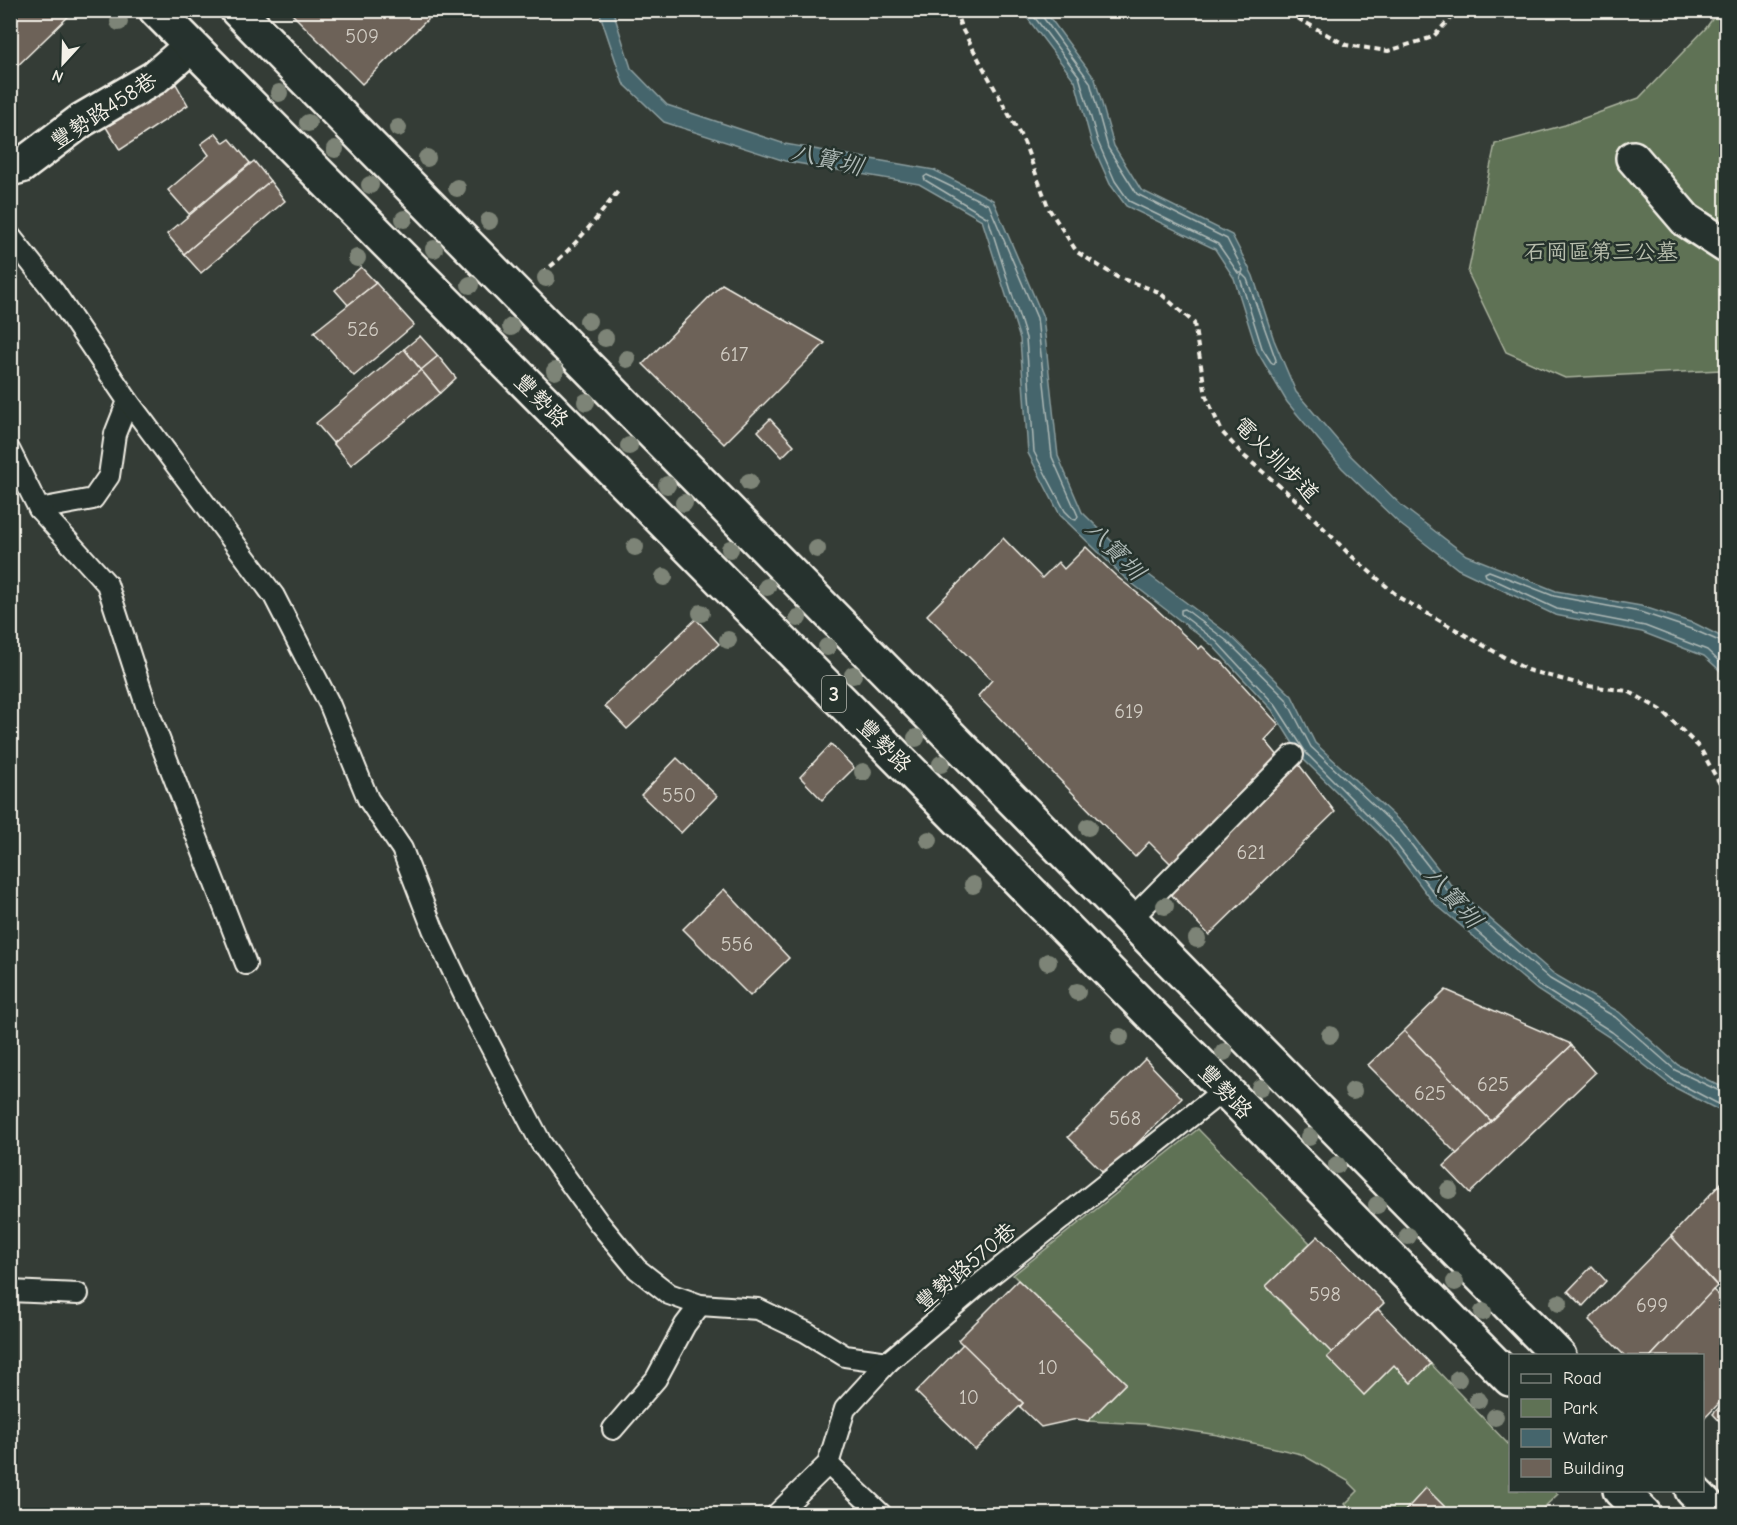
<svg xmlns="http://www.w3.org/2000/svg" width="1737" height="1525" font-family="'Comic Neue','LXGW WenKai TC',sans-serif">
<rect width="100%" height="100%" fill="#343c36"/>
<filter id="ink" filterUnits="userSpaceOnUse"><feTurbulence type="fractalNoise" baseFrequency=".0167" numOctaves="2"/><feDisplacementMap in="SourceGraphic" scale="12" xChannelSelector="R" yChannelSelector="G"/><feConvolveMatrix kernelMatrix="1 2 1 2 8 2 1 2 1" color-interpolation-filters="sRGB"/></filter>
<g filter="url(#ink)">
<g fill="#5f7255" stroke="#aab29e" stroke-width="1.5">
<polygon points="1718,11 1726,11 1726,376 1721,370 1565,378 1506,352 1468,273 1495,144 1565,125 1639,98 1706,28"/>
<polygon points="1198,1129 1310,1243 1266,1287 1332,1353 1364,1395 1394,1365 1411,1383 1431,1364 1510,1446 1510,1490 1554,1491 1558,1494 1537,1514 1452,1514 1426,1489 1402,1514 1355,1514 1345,1504 1358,1491 1348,1481 1301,1454 1218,1435 1145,1424 1088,1421 1126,1383 1013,1275"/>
</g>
<g fill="#45656c" stroke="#8b9d9e" stroke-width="1.5">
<polygon points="599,11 613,11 631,68 667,105 785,144 934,170 993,200 1043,317 1058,456 1082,512 1137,566 1231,636 1292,696 1315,743 1405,826 1451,885 1554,974 1619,1012 1678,1065 1726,1089 1726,1114 1670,1085 1609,1037 1537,990 1433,902 1388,842 1302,758 1272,710 1213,646 1125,578 1060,515 1028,453 1020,339 982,220 919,184 785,161 664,122 623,83"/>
<polygon points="1022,11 1045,11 1095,79 1114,146 1141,190 1232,235 1253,276 1274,340 1296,392 1350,455 1402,506 1466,555 1556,591 1641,606 1696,624 1726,639 1726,676 1704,656 1642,632 1555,615 1458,569 1400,524 1342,468 1287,402 1257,351 1234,278 1215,249 1126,206 1110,184 1092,144 1075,81"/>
</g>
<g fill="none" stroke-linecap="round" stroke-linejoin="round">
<g stroke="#aeb9b6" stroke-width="1.5">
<polyline points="1029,10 1079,76 1098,142 1115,181 1129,201 1218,244 1238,273 1242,273 1243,270 1227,239 1137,194 1108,148 1090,82 1042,16 1041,10"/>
<polygon points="927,175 989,205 1037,318 1052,457 1078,516 1076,520 1073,519 1065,511 1034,452 1026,338 988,218 925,180 924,177"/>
<polygon points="1242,274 1247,279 1276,360 1274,364 1271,362 1262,348 1240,278"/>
<polyline points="1726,644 1694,630 1640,612 1554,596 1489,571 1485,573 1486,576 1557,609 1645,626 1707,650 1726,668"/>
<polyline points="1726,1094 1675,1070 1615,1017 1550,979 1447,890 1400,830 1311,747 1286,699 1227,641 1185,609 1181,610 1181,614 1217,642 1276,706 1307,754 1392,839 1438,898 1540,986 1612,1032 1673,1080 1726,1108"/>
</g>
</g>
<g fill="#6d6258" stroke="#f4f1e8" stroke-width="1.5">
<polygon points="10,10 73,10 74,11 10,73"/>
<polygon points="295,10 423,10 430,17 362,84 292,14"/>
<polygon points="176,84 188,105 120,150 106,127"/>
<polygon points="216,133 224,143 230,139 250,163 189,214 168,190 209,155 201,144"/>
<polygon points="254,161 270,181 184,254 167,234"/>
<polygon points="270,181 285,201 201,273 184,254"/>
<polygon points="361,267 376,283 348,305 335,290"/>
<polygon points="376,283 414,325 354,376 314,332"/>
<polygon points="722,284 825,343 724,444 643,364"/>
<polygon points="420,336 438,356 421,370 404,349"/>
<polygon points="404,349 421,370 333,443 316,423"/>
<polygon points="438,356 456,378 440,393 421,370"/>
<polygon points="421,370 440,393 351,465 333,443"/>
<polygon points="770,419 794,445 782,457 758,431"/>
<polygon points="1003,538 1042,578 1058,562 1064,569 1086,547 1116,576 1151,604 1199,649 1202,646 1214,658 1222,662 1279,725 1265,740 1279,757 1171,864 1149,842 1135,857 978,696 992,680 927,615"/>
<polygon points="696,619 719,644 627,729 605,706"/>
<polygon points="831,744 854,768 822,800 800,777"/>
<polygon points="677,758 717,796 681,833 641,795"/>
<polygon points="1297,762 1335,812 1209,935 1168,891"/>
<polygon points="724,889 789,958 750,996 683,929"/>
<polygon points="1446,990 1569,1043 1571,1046 1491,1121 1404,1031"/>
<polygon points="1404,1031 1491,1121 1457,1154 1368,1065"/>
<polygon points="1571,1046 1595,1073 1470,1193 1444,1166"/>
<polygon points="1145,1059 1182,1098 1106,1175 1068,1137"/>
<polygon points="1726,1178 1726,1295 1671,1236"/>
<polygon points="1318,1236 1384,1303 1332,1353 1266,1286"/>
<polygon points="1671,1236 1717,1286 1651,1356 1625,1356 1589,1320"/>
<polygon points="1592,1266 1606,1281 1583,1306 1568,1291"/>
<polygon points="1018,1280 1126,1383 1088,1421 1077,1419 1041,1427 1020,1407 1023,1403 958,1340"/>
<polygon points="1713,1290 1726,1302 1726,1396 1702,1421 1702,1356 1651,1356"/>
<polygon points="1378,1309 1431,1364 1411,1383 1394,1365 1364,1395 1327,1357"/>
<polygon points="963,1344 1023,1403 975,1450 916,1392"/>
<polygon points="1726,1400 1726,1428 1713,1414"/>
<polygon points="1426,1488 1452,1514 1402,1514"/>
</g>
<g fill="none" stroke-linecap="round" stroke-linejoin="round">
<g stroke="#f4f1e8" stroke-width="24">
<g id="service">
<polyline points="10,236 55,293 128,401 115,434 109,476 93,499 39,509"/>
<polyline points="128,401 274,596 329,703 368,799 402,849 433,929 469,1005 541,1143 599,1223 637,1269 669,1294 700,1305 758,1309 806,1332 845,1356 888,1362"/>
<polyline points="10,451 39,509 107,584 146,705 246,964"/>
<polyline points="1130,920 1293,755"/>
<polyline points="10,1291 78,1294"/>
<polyline points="613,1429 656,1379 685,1325 700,1305"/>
<polyline points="828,1464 881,1514"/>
<polyline points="777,1514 828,1464 845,1409 888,1362 976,1287 1225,1089"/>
</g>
</g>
<g stroke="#f4f1e8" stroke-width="38">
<g id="minor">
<polyline points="1633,158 1686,220 1726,246"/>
<polyline points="10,169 21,166 82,120 154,78 191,46"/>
</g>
</g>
<g stroke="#f4f1e8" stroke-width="38">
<g id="primary">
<polyline points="156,10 985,846 1510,1379"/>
<polyline points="237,10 1559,1356"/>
<polyline points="1620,1490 1644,1514"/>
<polyline points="1692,1490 1716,1514"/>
</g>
</g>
<g stroke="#f4f1e8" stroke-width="4" stroke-dasharray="6 4.5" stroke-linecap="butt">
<polyline points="955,10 961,27 1024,142 1049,209 1077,252 1117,277 1159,292 1194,323 1206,396 1222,432 1244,456 1294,498 1348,553 1400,598 1527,670 1588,686 1628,691 1661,710 1700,748 1726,795"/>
<polyline points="1291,10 1299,19 1346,45 1388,51 1433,37 1458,10"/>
<path d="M 542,273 C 573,250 596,219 620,189"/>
</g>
<use href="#service" stroke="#26332d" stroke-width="20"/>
<use href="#minor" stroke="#26332d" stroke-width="33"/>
<use href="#primary" stroke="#26332d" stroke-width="33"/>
</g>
<g fill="#7d8477">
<circle cx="119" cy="22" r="9"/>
<circle cx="279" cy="93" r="9"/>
<circle cx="308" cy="123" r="9"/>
<circle cx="398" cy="128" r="9"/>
<circle cx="335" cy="149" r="9"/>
<circle cx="427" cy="158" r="9"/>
<circle cx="370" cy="185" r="9"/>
<circle cx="457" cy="188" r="9"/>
<circle cx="404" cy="219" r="9"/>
<circle cx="489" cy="221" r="9"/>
<circle cx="434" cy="249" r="9"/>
<circle cx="357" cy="258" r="9"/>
<circle cx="546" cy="278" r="9"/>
<circle cx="470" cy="285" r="9"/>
<circle cx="588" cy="321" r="9"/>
<circle cx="511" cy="327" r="9"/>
<circle cx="605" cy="338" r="9"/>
<circle cx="627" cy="359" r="9"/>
<circle cx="555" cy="371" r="9"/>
<circle cx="586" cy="402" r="9"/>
<circle cx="629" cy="446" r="9"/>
<circle cx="749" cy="482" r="9"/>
<circle cx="667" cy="485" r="9"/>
<circle cx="684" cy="503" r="9"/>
<circle cx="635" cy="547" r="9"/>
<circle cx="730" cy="549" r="9"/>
<circle cx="817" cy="549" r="9"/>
<circle cx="664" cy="577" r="9"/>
<circle cx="767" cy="587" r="9"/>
<circle cx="701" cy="613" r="9"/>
<circle cx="798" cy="618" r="9"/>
<circle cx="728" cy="640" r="9"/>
<circle cx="827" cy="647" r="9"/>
<circle cx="853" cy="675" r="9"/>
<circle cx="916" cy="738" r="9"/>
<circle cx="941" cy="764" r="9"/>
<circle cx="863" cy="772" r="9"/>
<circle cx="1088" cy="827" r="9"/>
<circle cx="929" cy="840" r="9"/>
<circle cx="973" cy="885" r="9"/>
<circle cx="1165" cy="906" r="9"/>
<circle cx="1197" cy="939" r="9"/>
<circle cx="1048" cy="962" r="9"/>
<circle cx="1077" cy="992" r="9"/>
<circle cx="1330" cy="1035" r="9"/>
<circle cx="1120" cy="1037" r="9"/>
<circle cx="1224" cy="1052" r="9"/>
<circle cx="1260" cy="1088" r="9"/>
<circle cx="1353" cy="1091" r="9"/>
<circle cx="1309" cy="1137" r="9"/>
<circle cx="1337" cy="1165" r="9"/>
<circle cx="1449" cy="1190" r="9"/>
<circle cx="1377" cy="1205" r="9"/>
<circle cx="1408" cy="1236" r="9"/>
<circle cx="1455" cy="1282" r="9"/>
<circle cx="1559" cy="1303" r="9"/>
<circle cx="1483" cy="1312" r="9"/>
<circle cx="1458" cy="1379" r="9"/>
<circle cx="1478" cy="1400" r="9"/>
<circle cx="1495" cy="1417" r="9"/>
</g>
</g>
<g text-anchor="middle" stroke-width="5" stroke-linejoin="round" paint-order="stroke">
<g font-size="20" fill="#d2cdc4">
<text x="362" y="43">509</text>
<text x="363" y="336">526</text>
<text x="734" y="361">617</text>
<text x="1129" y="718">619</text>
<text x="679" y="802">550</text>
<text x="1251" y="859">621</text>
<text x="737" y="951">556</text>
<text x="1493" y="1091">625</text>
<text x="1430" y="1100">625</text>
<text x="1125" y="1125">568</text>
<text x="1325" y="1301">598</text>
<text x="1652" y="1312">699</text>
<text x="1048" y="1374">10</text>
<text x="969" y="1404">10</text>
</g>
<rect fill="#26332d" stroke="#b6b8b0" stroke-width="1.5" x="822" y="676" width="24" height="36" rx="4.5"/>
<g font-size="21" font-weight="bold" fill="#f4f1e8">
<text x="834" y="701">3</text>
</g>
<g font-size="22" fill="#f4f1e8" stroke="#26332d">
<text transform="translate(103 110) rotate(-33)" y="8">豐勢路458巷</text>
<text transform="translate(542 400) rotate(45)" y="8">豐勢路</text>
<text transform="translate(1277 459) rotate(45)" y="8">電火圳步道</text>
<text transform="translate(885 745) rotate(45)" y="8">豐勢路</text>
<text transform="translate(1226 1091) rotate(46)" y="8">豐勢路</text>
<text transform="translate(965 1266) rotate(-40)" y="8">豐勢路570巷</text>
</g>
<g font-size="22" fill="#b8bead" stroke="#26332d">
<text x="1601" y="259">石岡區第三公墓</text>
</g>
<g font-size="24" font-style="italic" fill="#aeb9b6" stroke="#26332d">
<text transform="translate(827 159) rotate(13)" y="8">八寶圳</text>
<text transform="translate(1115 550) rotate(45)" y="8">八寶圳</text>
<text transform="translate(1453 897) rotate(48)" y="8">八寶圳</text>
</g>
</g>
<rect width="1737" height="1525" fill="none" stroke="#26332d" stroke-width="36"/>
<rect x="18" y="18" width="1701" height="1489" fill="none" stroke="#f4f1e8" stroke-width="2" filter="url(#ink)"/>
<rect x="1509" y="1354" width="195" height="138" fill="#26332d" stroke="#787f78" stroke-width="1.5"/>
<rect x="1521" y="1374" width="30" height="9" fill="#26332d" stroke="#787f78" stroke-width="1.5"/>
<text x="1563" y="1384" font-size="18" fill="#f4f1e8">Road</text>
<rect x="1521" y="1399" width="30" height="18" fill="#5f7255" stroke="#787f78" stroke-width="1.5"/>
<text x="1563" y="1414" font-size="18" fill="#f4f1e8">Park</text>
<rect x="1521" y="1429" width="30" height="18" fill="#45656c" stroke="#787f78" stroke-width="1.5"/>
<text x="1563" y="1444" font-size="18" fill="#f4f1e8">Water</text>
<rect x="1521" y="1459" width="30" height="18" fill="#6d6258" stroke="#787f78" stroke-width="1.5"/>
<text x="1563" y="1474" font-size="18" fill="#f4f1e8">Building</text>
<g transform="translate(63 63) rotate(202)" stroke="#26332d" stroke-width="4.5" paint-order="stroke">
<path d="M0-4.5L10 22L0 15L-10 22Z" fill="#f4f1e8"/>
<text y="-9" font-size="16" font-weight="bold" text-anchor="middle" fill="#f4f1e8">N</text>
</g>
</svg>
